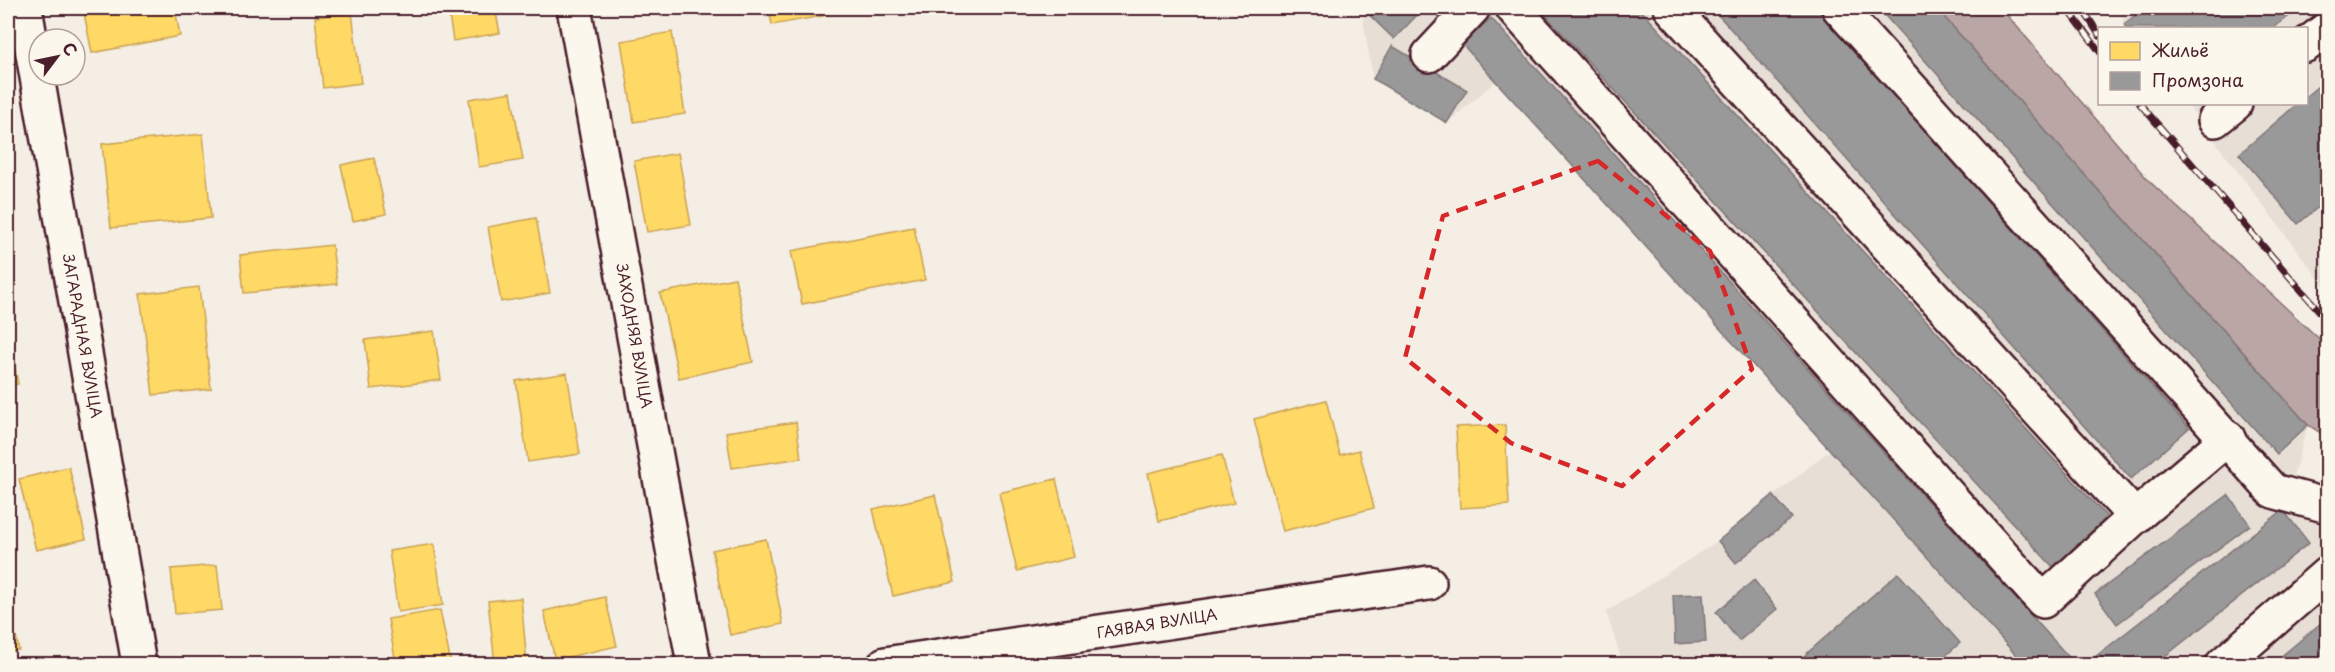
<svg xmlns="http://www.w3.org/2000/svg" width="2335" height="672" font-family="'Playpen Sans',sans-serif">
<rect width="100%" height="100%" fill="#f4eee4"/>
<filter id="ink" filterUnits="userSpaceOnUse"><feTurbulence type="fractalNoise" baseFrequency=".0167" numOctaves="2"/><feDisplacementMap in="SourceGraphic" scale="12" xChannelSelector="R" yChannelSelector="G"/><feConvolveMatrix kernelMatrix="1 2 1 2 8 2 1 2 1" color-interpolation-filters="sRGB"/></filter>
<g filter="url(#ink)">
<g fill="#e7dfd6">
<polygon points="1361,8 1936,8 2308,425 2283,510 2327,527 2327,664 1623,664 1606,612 1718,541 1830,450 1496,81 1447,123 1373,79"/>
<polygon points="2115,8 2327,8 2327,290 2187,104 2306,104 2306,28 2130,28"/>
</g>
<polygon fill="#baa7a5" stroke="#8d7174" stroke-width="1.5" points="1936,8 2001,8 2149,181 2327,346 2327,437 2308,425"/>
<g fill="#ffd966" stroke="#c9a154" stroke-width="1.5">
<polygon points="83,8 175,8 180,36 92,53"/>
<polygon points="448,8 495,8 500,33 453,41"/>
<polygon points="769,8 827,8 828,15 772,25"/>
<polygon points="352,13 361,83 323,88 315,17"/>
<polygon points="672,32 685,114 634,122 621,41"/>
<polygon points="511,92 523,160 479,167 469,99"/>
<polygon points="203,134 211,218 111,228 102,144"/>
<polygon points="678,153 691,225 647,232 634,161"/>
<polygon points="374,158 386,214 353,221 341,165"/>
<polygon points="536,218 550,293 501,302 488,227"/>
<polygon points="914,227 925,280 802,304 791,251"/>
<polygon points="332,245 337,284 244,293 240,255"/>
<polygon points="735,278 753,362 679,378 660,293"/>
<polygon points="199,287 211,389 153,395 140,294"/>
<polygon points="8,327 18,384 8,386"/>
<polygon points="434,331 441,380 371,389 365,340"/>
<polygon points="567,373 580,454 528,462 516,381"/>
<polygon points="1326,400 1340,455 1359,450 1374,508 1283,531 1254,419"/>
<polygon points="796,422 801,458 732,468 726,432"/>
<polygon points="1505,425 1509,505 1460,508 1456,427"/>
<polygon points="1222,455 1234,503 1159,521 1148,473"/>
<polygon points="69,467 86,539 36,550 19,479"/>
<polygon points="1056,479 1074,557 1017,571 999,493"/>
<polygon points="935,495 955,582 893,596 873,509"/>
<polygon points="766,539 783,624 730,635 712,550"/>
<polygon points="434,544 443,605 398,612 389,551"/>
<polygon points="217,565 222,610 175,614 171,569"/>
<polygon points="605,597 617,646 555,660 544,611"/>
<polygon points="521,598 527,664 495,664 488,601"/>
<polygon points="8,599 19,650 8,652"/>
<polygon points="440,610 451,664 396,664 388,619"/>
</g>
<g fill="#999" stroke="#817478" stroke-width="1.5">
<polygon points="1362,8 1424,8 1394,39"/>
<polygon points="1539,8 1639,8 2107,517 2053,567"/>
<polygon points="1712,8 1816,8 2189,428 2131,479"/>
<polygon points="1878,8 1936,8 2308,425 2277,454"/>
<polygon points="2145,8 2300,8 2273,28 2127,28 2124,24"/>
<polygon points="1491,18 2075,664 2024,664 1462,44"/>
<polygon points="1392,46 1467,90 1447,123 1373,79"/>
<polygon points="2328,78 2328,199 2298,224 2239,154 2297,104 2306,104 2306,96"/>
<polygon points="1773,495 1792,518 1736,563 1718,541"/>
<polygon points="2228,495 2250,525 2117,624 2095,594"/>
<polygon points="2283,510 2309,543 2155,664 2086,664"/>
<polygon points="1898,573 1960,643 1936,664 1795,664"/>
<polygon points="1754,580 1777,609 1739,641 1716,612"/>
<polygon points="1703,594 1706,642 1675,644 1673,595"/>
<polygon points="2328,617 2328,664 2272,664"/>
</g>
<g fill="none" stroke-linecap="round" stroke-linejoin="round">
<g stroke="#4a1f2b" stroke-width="38">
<g id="minor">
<polyline points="25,8 139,664"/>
<polyline points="574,8 694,664"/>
<polyline points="1513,8 2043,601 2135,517"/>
<polyline points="1671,8 2135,517 2228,438"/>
<polyline points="1839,8 2273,491 2328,506"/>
<polyline points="2306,45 2328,28"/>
<polyline points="1429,55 1473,8"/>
<polyline points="2215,120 2235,104"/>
<polyline points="885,664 1429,583"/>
<polyline points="2223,664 2328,573"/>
</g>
</g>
<use href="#minor" stroke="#fbf7ec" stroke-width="33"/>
<g stroke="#4a1f2b" stroke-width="7">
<g id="rail">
<polyline points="2067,8 2100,52"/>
<polyline points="2082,8 2100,36"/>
<polyline points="2140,104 2328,321"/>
</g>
</g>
<use href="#rail" stroke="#fbf7ec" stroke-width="4.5" stroke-dasharray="14" stroke-linecap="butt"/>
</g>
</g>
<path fill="none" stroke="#d62828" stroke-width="4.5" stroke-dasharray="12 8" stroke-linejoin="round" d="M 1598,161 L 1710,251 L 1752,369 L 1622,486 L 1511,443 L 1405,358 L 1443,216 Z"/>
<g text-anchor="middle" stroke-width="6" stroke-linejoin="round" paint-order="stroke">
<g font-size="15" fill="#4a1f2b" stroke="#fbf7ec">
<text transform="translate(82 336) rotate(80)" y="5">ЗАГАРАДНАЯ ВУЛІЦА</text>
<text transform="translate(634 336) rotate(80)" y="5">ЗАХОДНЯЯ ВУЛІЦА</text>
<text transform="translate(1157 624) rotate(-9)" y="5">ГАЯВАЯ ВУЛІЦА</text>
</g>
</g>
<rect width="2335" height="672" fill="none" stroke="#fbf7ec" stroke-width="30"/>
<rect x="15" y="15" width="2305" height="642" fill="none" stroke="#4a1f2b" stroke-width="2" filter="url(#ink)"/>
<rect x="2098" y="27" width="210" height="78" fill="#fbf7ec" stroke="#b4a19f" stroke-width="1.5"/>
<rect x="2110" y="42" width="30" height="18" fill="#ffd966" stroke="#b4a19f" stroke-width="1.5"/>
<text x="2152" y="57" font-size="18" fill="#4a1f2b">Жильё</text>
<rect x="2110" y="72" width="30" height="18" fill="#999999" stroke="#b4a19f" stroke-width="1.5"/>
<text x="2152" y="87" font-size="18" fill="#4a1f2b">Промзона</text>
<g transform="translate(57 57) rotate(58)"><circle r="28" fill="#fbf7ec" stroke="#b4a19f" stroke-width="1.5"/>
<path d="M0-4.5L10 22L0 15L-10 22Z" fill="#4a1f2b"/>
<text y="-9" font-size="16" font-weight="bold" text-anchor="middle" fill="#4a1f2b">С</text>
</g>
</svg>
